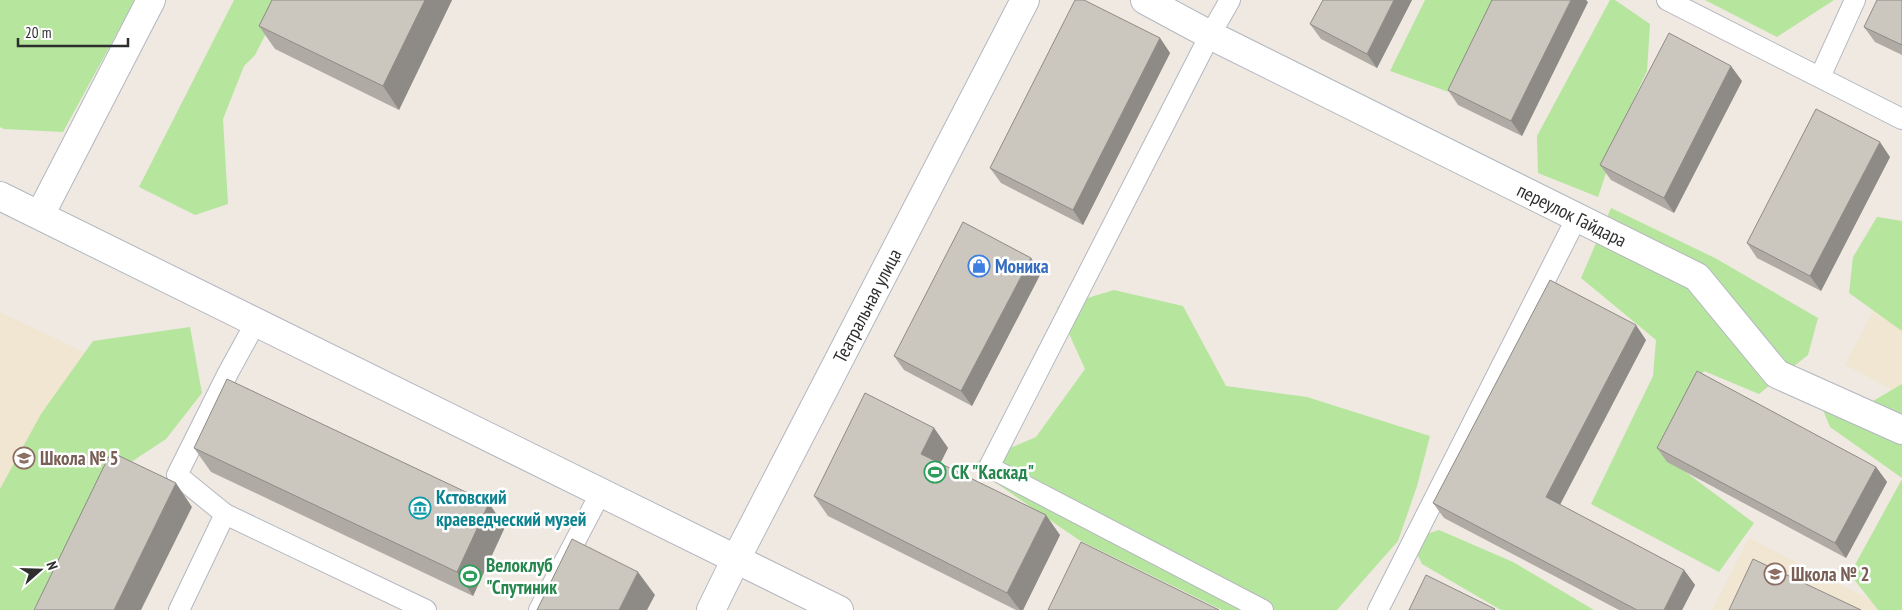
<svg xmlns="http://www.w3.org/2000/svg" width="1902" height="610" font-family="'PT Sans Narrow',sans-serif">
<rect width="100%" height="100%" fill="#efe9e1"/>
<g fill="#f0e6d1">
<polygon points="1902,256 1902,395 1845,365"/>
<polygon points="0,312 96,358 0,558"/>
<polygon points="1749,538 1890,610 1712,610"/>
</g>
<g fill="#b6e59e">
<polygon points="0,0 135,0 63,132 4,129 0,127"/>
<polygon points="234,0 283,0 255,55 244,66 223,119 228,204 195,215 139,187"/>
<polygon points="1425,0 1508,0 1460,96 1390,71"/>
<polygon points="1610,0 1615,0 1650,24 1647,71 1624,120 1598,197 1538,173 1537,136"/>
<polygon points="1705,0 1834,0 1777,37"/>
<polygon points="1611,208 1715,258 1818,318 1808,355 1759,394 1704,371 1660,453 1754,523 1719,572 1591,504 1653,376 1656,340 1581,278"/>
<polygon points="1877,217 1902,221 1902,331 1849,293 1853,257"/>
<polygon points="1114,290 1183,306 1226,386 1307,397 1430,436 1417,486 1398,541 1337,610 1222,610 1079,540 970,465 1036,437 1085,369 1057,307"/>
<polygon points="190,327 202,393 166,439 113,474 33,610 0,610 0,489 41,414 93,341"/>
<polygon points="1902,384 1902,478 1830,427 1823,410 1873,401"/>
<polygon points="1902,479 1902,610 1878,610 1850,574"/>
<polygon points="1439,530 1513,562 1594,610 1501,610 1422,564 1410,539"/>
</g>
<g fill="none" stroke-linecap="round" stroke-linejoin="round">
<g stroke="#b4b7c1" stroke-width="22">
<g id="lane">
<polyline points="1230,0 1210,35 989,467 1263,610"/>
<polyline points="1667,0 1902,119"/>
<polyline points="1820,77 1855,0"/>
<polyline points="225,514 426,610"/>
<polyline points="179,610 225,514 177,475 228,373 256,322"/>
<polyline points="539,610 601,492"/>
<polyline points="1378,610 1577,217"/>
</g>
</g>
<g stroke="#b4b7c1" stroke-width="30">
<g id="street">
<path id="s1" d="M 1145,0 L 1210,35 L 1697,277 L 1777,374 L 1902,430"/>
<polyline points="0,196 839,610"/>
<polyline points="40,215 151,0"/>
<path id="s2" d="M 711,610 L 736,559 L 1025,0"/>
</g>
</g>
<use href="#lane" stroke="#fff" stroke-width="20"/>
<use href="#street" stroke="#fff" stroke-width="28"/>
</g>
<g fill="#afaba4">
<polygon points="272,0 452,0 399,110 275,49 259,26"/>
<polygon points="1323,0 1412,0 1377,68 1321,39 1310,24"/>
<polygon points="1902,0 1902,55 1875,42 1864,27"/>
<polygon points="1588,2 1522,136 1458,105 1448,90"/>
<polygon points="1160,38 1170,53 1083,225 1001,183 990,168"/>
<polygon points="1742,81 1674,213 1611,180 1600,165"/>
<polygon points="1890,157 1821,291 1757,258 1747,243"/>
<polygon points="1031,258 1041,273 972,406 904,370 894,356"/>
<polygon points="1646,340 1560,505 1684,570 1695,585 1682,610 1619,610 1444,518 1433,503"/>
<polygon points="934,428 948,448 940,463 1060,535 1023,610 1016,610 828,516 814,496"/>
<polygon points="194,448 505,527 473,596 211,472"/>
<polygon points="1657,448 1876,467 1887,482 1846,558 1667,462"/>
</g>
<g fill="#8e8b86">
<polygon points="425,0 452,0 399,110 383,86"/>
<polygon points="1394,0 1412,0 1377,68 1367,54"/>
<polygon points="1571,0 1586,0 1588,2 1522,136 1511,121"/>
<polygon points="1160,38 1170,53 1083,225 1073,210"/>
<polygon points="1731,66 1742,81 1674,213 1664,198"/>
<polygon points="1880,142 1890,157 1821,291 1810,276"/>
<polygon points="1031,258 1041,273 972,406 961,391"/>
<polygon points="1636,325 1646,340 1556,512 1546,497"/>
<polygon points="934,428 948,448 935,474 921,454"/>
<polygon points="1876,467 1887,482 1846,558 1835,543"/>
<polygon points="176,483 192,507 141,610 114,610"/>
<polygon points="489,503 505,527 473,596 457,572"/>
<polygon points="1046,515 1060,535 1023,610 1020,610 1007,593"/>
<polygon points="1684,570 1695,585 1682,610 1664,610"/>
<polygon points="638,572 655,595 647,610 619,610"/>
</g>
<g fill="#cbc7bf" stroke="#8e8b86">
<polygon points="272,0 425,0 383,86 259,26"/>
<polygon points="1075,0 1084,0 1160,38 1073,210 990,168"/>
<polygon points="1323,0 1394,0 1367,54 1310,24"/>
<polygon points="1492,0 1571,0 1511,121 1448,90"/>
<polygon points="1877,0 1902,0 1902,45 1864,27"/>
<polygon points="1669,33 1731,66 1664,198 1600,165"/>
<polygon points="1816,109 1880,142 1810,276 1747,243"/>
<polygon points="963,222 1031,258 961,391 894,356"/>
<polygon points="1550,280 1636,325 1546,497 1684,570 1664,610 1637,610 1433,503"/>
<polygon points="1697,371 1876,467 1835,543 1657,448"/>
<polygon points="227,379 489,503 457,572 194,448"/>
<polygon points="865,393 934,428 921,454 1046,515 1007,593 814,496"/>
<polygon points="111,452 176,483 114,610 34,610"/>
<polygon points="572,539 638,572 619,610 537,610"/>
<polygon points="1081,542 1219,610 1048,610"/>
<polygon points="1753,559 1861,610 1729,610"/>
<polygon points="1426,575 1495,609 1494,610 1409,610"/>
</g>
<defs>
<g id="shop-ring" transform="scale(1.125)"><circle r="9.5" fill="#fff" stroke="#3f7fe0" stroke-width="1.5"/><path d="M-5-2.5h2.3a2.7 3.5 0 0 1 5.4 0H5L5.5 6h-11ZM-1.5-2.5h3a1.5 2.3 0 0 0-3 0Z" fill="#3f7fe0"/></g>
<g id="school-ring" transform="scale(1.125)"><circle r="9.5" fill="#fff" stroke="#8d6e63" stroke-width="1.5"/><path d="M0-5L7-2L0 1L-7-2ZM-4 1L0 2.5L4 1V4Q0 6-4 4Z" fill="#8d6e63"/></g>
<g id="stadium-ring" transform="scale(1.125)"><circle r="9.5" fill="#fff" stroke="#2e9e5b" stroke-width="1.5"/><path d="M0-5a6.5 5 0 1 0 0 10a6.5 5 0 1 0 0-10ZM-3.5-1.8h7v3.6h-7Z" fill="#2e9e5b"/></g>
<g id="museum-ring" transform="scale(1.125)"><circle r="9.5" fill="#fff" stroke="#0f9aa8" stroke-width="1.5"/><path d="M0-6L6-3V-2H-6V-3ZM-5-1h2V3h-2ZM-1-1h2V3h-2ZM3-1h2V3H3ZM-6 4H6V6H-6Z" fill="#0f9aa8"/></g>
</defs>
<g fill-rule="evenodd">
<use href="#shop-ring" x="979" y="266"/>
<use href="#school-ring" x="24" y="458"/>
<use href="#stadium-ring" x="935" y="472"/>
<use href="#museum-ring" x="420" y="508"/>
<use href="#school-ring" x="1775" y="574"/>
<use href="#stadium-ring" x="470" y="576"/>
</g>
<g text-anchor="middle" stroke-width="5" stroke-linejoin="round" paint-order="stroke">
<g font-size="19" fill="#2e2e2e" stroke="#fff">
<text dy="7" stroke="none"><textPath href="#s1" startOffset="478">переулок Гайдара</textPath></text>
<text dy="7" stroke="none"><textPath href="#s2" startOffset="342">Театральная улица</textPath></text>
</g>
<g font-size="19" font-weight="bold" fill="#366cbe" stroke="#fff" text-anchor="start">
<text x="995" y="273">Моника</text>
</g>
<g font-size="19" font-weight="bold" fill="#785e54" stroke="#fff" text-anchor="start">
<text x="40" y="465">Школа № 5</text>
<text x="1791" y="581">Школа № 2</text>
</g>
<g font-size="19" font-weight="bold" fill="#27864d" stroke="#fff" text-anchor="start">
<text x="951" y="479">СК "Каскад"</text>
<text x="486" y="572">Велоклуб<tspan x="486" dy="22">"Спутиник</tspan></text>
</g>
<g font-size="19" font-weight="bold" fill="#0d838f" stroke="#fff" text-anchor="start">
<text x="436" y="504">Кстовский<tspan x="436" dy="22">краеведческий музей</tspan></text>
</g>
</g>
<g transform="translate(40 570) rotate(70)" stroke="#ffffff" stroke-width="4" paint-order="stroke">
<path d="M0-4L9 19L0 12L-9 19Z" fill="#2e2e2e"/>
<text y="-8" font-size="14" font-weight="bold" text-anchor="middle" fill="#2e2e2e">N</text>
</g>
<path d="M18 38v8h110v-8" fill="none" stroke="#2e2e2e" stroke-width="2.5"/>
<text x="25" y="38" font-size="15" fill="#2e2e2e" stroke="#ffffff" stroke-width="4" paint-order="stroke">20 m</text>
</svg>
